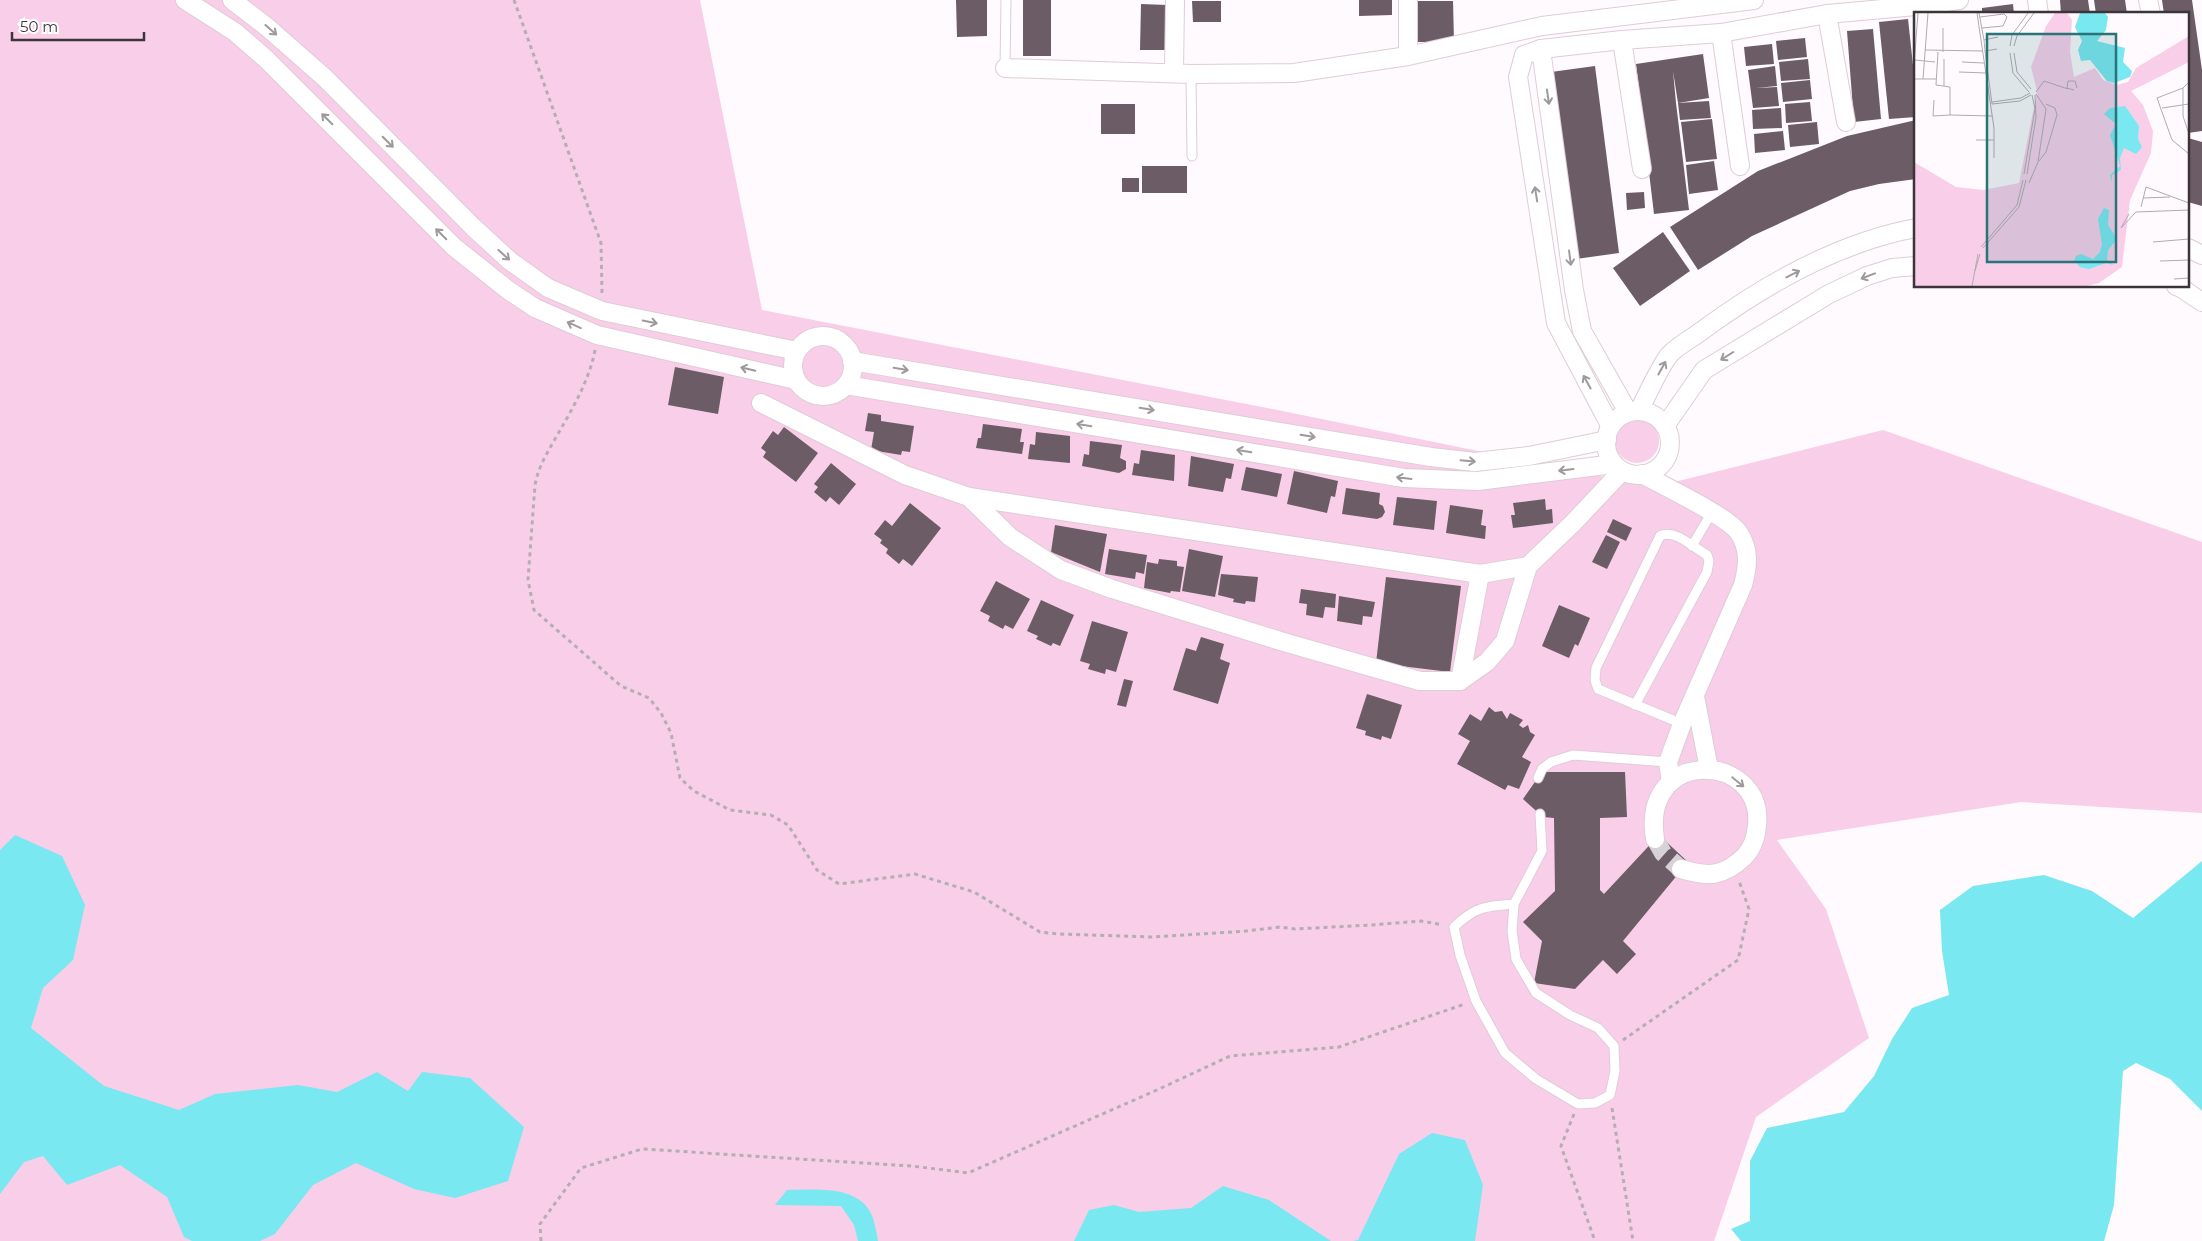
<svg xmlns="http://www.w3.org/2000/svg" width="2202" height="1241" font-family="Montserrat,sans-serif">
<rect width="100%" height="100%" fill="#fefafd"/>
<g fill="#f9cee9">
<polygon points="0,0 700,0 762,310 1267,408 1654,487 1883,430 2202,542 2202,813 2021,802 1777,840 1826,909 1869,1038 1756,1117 1714,1241 0,1241"/>
<circle cx="1637" cy="441" r="22"/>
</g>
<g fill="#79e8f1">
<polygon points="15,835 62,856 85,905 73,960 43,988 31,1028 104,1086 179,1110 215,1094 298,1085 337,1092 377,1072 408,1091 422,1072 470,1078 524,1127 508,1181 455,1198 414,1189 356,1163 313,1185 275,1234 260,1241 192,1241 184,1237 167,1197 120,1165 67,1185 43,1156 24,1162 0,1194 0,850"/>
<polygon points="2202,861 2202,1111 2170,1079 2136,1063 2123,1071 2114,1205 2104,1241 1741,1241 1731,1229 1750,1221 1750,1161 1767,1128 1844,1112 1874,1076 1892,1039 1912,1008 1949,995 1942,951 1940,910 1973,886 2044,875 2092,891 2133,918"/>
<polygon points="1432,1133 1465,1140 1483,1185 1475,1241 1353,1241 1358,1240 1399,1154"/>
<polygon points="1223,1186 1269,1200 1331,1241 1074,1241 1089,1210 1114,1205 1139,1212 1191,1208"/>
<path d="M 787,1190 C 815,1190 861,1184 873,1218 C 875,1226 877,1234 878,1241 L 858,1241 L 854,1225 L 841,1206 L 775,1205 Z"/>
</g>
<g fill="#6c5c66">
<polygon points="956,0 987,0 987,36 957,37"/>
<rect x="1023" y="0" width="28" height="56"/>
<polygon points="1359,0 1392,0 1392,15 1359,16"/>
<polygon points="2060,0 2088,0 2090,14 2061,14"/>
<polygon points="2094,0 2125,0 2127,14 2096,14"/>
<polygon points="2162,0 2192,0 2202,70 2202,131 2188,133 2188,14 2164,14"/>
<polygon points="1192,1 1221,1 1221,22 1193,22"/>
<polygon points="1417,1 1453,1 1454,42 1418,42"/>
<polygon points="1141,4 1167,5 1167,50 1140,50"/>
<polygon points="2013,4 2014,14 1982,14 1982,8"/>
<polygon points="1908,19 1916,93 1916,117 1889,119 1879,22"/>
<polygon points="1873,29 1881,119 1854,122 1847,31"/>
<polygon points="1805,38 1807,57 1778,60 1776,41"/>
<polygon points="1772,44 1774,64 1746,66 1744,47"/>
<polygon points="1703,54 1709,98 1678,103 1673,71 1676,103 1675,104 1676,103 1689,210 1654,214 1636,64"/>
<polygon points="1808,59 1810,79 1781,81 1779,62"/>
<polygon points="1595,66 1619,253 1576,259 1551,72"/>
<polygon points="1775,66 1777,86 1756,88 1777,87 1779,106 1753,108 1748,70"/>
<polygon points="1810,80 1812,99 1783,102 1781,83"/>
<polygon points="1709,101 1711,118 1680,120 1678,103"/>
<polygon points="1810,102 1812,121 1786,123 1785,104"/>
<rect x="1101" y="104" width="34" height="30"/>
<polygon points="1781,108 1782,128 1753,129 1752,110"/>
<polygon points="1712,119 1717,159 1686,162 1681,122"/>
<polygon points="1916,120 1916,179 1879,184 1850,191 1752,236 1698,270 1670,227 1758,171 1847,136"/>
<polygon points="1817,122 1819,144 1790,147 1788,125"/>
<polygon points="1783,131 1785,150 1755,153 1754,134"/>
<polygon points="2188,138 2202,142 2202,206 2188,202"/>
<polygon points="1714,161 1718,190 1689,194 1686,165"/>
<rect x="1142" y="166" width="45" height="27"/>
<rect x="1122" y="178" width="17" height="14"/>
<polygon points="1644,192 1645,208 1627,210 1626,193"/>
<polygon points="1663,232 1690,271 1640,306 1613,268"/>
<polygon points="675,367 724,377 718,414 668,405"/>
<polygon points="868,413 881,415 881,421 914,426 910,452 902,451 901,455 871,450 874,432 865,431"/>
<polygon points="983,424 1022,429 1020,442 1024,442 1022,454 976,448 978,438 981,438"/>
<polygon points="784,427 818,453 796,482 763,457 766,452 761,448 773,431 778,435"/>
<polygon points="1036,432 1070,436 1070,463 1028,459 1030,444 1035,445"/>
<polygon points="1090,441 1122,445 1120,458 1126,461 1126,469 1119,473 1082,466 1084,454 1089,455"/>
<polygon points="1141,450 1175,455 1174,481 1132,475 1134,463 1139,464"/>
<polygon points="1191,456 1234,464 1231,479 1226,478 1223,492 1188,486"/>
<polygon points="831,463 856,484 839,505 830,497 826,502 814,492 818,487 814,484"/>
<polygon points="1246,467 1282,474 1277,497 1241,490"/>
<polygon points="1294,471 1338,481 1335,497 1331,496 1327,513 1287,504"/>
<polygon points="1346,488 1380,493 1379,504 1383,506 1385,512 1382,517 1377,519 1342,514"/>
<polygon points="1397,497 1437,501 1434,530 1393,525"/>
<polygon points="1545,499 1546,510 1552,509 1553,523 1513,528 1511,515 1515,515 1513,503"/>
<polygon points="910,503 941,528 912,566 903,559 899,564 886,553 888,549 880,543 882,540 874,534 885,520 892,526"/>
<polygon points="1450,505 1483,510 1481,525 1486,526 1485,539 1446,533"/>
<polygon points="1613,519 1632,528 1626,541 1607,532"/>
<polygon points="1055,525 1107,534 1100,572 1051,552"/>
<polygon points="1606,535 1620,542 1607,569 1592,562"/>
<polygon points="1109,549 1147,555 1144,574 1136,572 1135,579 1105,574"/>
<polygon points="1189,549 1223,556 1215,597 1182,591"/>
<polygon points="1159,559 1177,561 1177,566 1184,567 1180,592 1171,591 1170,593 1144,588 1147,562 1158,564"/>
<polygon points="1221,574 1258,577 1255,602 1246,601 1245,604 1233,602 1234,599 1218,595"/>
<polygon points="1386,577 1461,586 1450,672 1376,663"/>
<polygon points="996,581 1030,599 1013,629 1005,625 1003,629 988,621 990,616 980,611"/>
<polygon points="1301,589 1336,594 1335,608 1325,607 1323,618 1306,615 1307,604 1299,603"/>
<polygon points="1339,596 1375,602 1372,617 1363,616 1362,625 1337,621"/>
<polygon points="1041,600 1074,615 1060,646 1053,643 1051,646 1036,639 1038,636 1027,631"/>
<polygon points="1559,605 1590,618 1578,646 1575,644 1569,658 1542,646"/>
<polygon points="1092,621 1128,632 1116,672 1106,669 1105,674 1088,669 1090,664 1080,661"/>
<polygon points="1201,637 1224,644 1220,659 1230,663 1218,704 1173,690 1186,648 1196,651"/>
<polygon points="1124,679 1133,681 1126,707 1117,705"/>
<polygon points="1367,694 1402,705 1391,739 1382,736 1381,740 1365,735 1366,731 1356,728"/>
<polygon points="1489,707 1495,712 1502,711 1507,719 1510,713 1523,720 1519,725 1523,728 1528,725 1530,732 1535,735 1522,757 1531,762 1519,789 1508,785 1505,790 1457,764 1470,741 1458,734 1470,714 1481,721"/>
<polygon points="1542,772 1625,772 1627,817 1600,818 1600,890 1604,894 1659,835 1688,862 1623,941 1636,954 1617,974 1603,960 1575,989 1534,983 1542,941 1523,922 1555,891 1554,818 1543,817 1523,799"/>
</g>
<g fill="none" stroke-linecap="round" stroke-linejoin="round">
<polyline stroke="#d7d2d6" stroke-width="18" stroke-dasharray="18 9" stroke-linecap="butt" points="1655,839 1663,853 1681,869"/>
<g stroke="#dfccd7" stroke-width="11">
<g id="service">
<polyline points="1005,68 1006,0"/>
<polyline points="1191,74 1192,156"/>
<polyline points="1692,546 1712,512"/>
<path d="M 1635,705 L 1707,572 L 1709,561 L 1707,555 C 1694,548 1674,528 1660,536 L 1596,668 L 1595,680 L 1598,689 L 1685,725"/>
<polyline points="1538,778 1542,769 1551,762 1573,755 1668,762"/>
<path d="M 1514,904 C 1485,906 1475,907 1454,927 L 1460,955 L 1476,1001 L 1505,1053 L 1536,1079 L 1578,1104 L 1595,1103 L 1610,1095 L 1615,1071 L 1614,1046 L 1598,1028 L 1570,1015 L 1536,993 L 1516,959 L 1512,931 L 1514,904 L 1542,851 L 1540,814"/>
</g>
</g>
<g stroke="#dfccd7" stroke-width="20">
<g id="minor">
<polyline points="185,0 235,32 266,59 454,247 508,290 535,308 597,335 796,380"/>
<polyline points="232,0 267,27 325,78 473,227 510,261 548,288 602,311 797,351"/>
<polyline points="2037,0 2039,14"/>
<polyline points="2148,0 2151,14"/>
<polyline points="1827,14 1846,122"/>
<polyline points="1721,33 1740,166"/>
<polyline points="1622,40 1642,169"/>
<polyline points="1541,49 1574,290 1582,331 1628,412"/>
<polyline points="1408,56 1408,0"/>
<polyline points="1005,68 1191,74 1294,73 1408,56 1542,26 1754,0"/>
<polyline points="1174,73 1175,0"/>
<polyline points="2188,248 2202,255"/>
<polyline points="2176,286 2181,288 2202,302"/>
<circle cx="823" cy="366" r="30"/>
<polyline points="852,361 1431,457 1475,462 1529,456 1607,440"/>
<polyline points="846,385 1404,478 1478,481 1614,464"/>
<polyline points="761,403 905,475 969,497 1480,574 1528,566 1573,523 1622,471"/>
<path d="M 1639,411 C 1646,397 1661,364 1670,354 C 1680,344 1696,336 1707,327 C 1769,282 1840,242 1916,228"/>
<circle cx="1638" cy="443" r="32"/>
<polyline points="1610,425 1556,323 1518,77 1524,55 1541,49 1622,40 1721,33 1827,14 1927,5 1959,0"/>
<polyline points="1665,426 1704,370 1829,294 1867,276 1892,268 1916,266"/>
<path d="M 1642,474 C 1662,485 1729,517 1739,533 C 1750,550 1748,566 1743,585 L 1682,724 L 1668,762 L 1671,782"/>
<polyline points="969,497 1010,537 1061,570 1112,589 1287,643 1420,681 1460,681 1487,662 1505,641 1528,566"/>
<polyline points="1460,681 1480,574"/>
<polyline points="1695,697 1709,769"/>
<path d="M 1655,839 C 1640,746 1765,752 1757,826 C 1756,837 1752,849 1744,857 C 1723,877 1708,877 1681,869"/>
</g>
</g>
<g stroke="#b4aeb2" stroke-width="3" stroke-dasharray="4 4" stroke-linecap="butt">
<polyline points="514,0 601,243 602,293"/>
<path d="M 595,350 C 589,382 571,411 555,439 C 546,455 538,468 535,485 L 528,580 L 534,610 L 621,686 L 649,698 L 661,713 L 671,733 L 680,778 L 694,791 L 730,810 L 771,815 L 788,825 L 817,870 L 839,884 L 915,874 L 974,892 L 1040,932 L 1058,934 L 1152,937 L 1246,931 L 1280,927 L 1295,929 L 1371,925 L 1421,921 L 1443,925"/>
<polyline points="1623,1040 1738,960 1749,909 1739,881"/>
<polyline points="1612,1108 1633,1241"/>
<polyline points="1574,1114 1561,1146 1595,1241"/>
<polyline points="541,1241 540,1224 581,1168 642,1149 912,1166 968,1173 1157,1090 1230,1056 1339,1047 1465,1004"/>
</g>
<use href="#service" stroke="#fff" stroke-width="9"/>
<use href="#minor" stroke="#fff" stroke-width="18"/>
</g>
<defs><path id="oneway-shaft" d="M-6 0H5M1.5-3L5.5 0L1.5 3" fill="none" stroke-width="1.6" stroke-linecap="round" stroke-linejoin="round" transform="scale(1.25)"/></defs>
<g stroke="#9e9a9c">
<use href="#oneway-shaft" transform="translate(271 30) rotate(41)"/>
<use href="#oneway-shaft" transform="translate(1548 97) rotate(82)"/>
<use href="#oneway-shaft" transform="translate(327 119) rotate(-135)"/>
<use href="#oneway-shaft" transform="translate(388 142) rotate(45)"/>
<use href="#oneway-shaft" transform="translate(1536 194) rotate(-99)"/>
<use href="#oneway-shaft" transform="translate(441 234) rotate(-135)"/>
<use href="#oneway-shaft" transform="translate(504 255) rotate(42)"/>
<use href="#oneway-shaft" transform="translate(1570 258) rotate(83)"/>
<use href="#oneway-shaft" transform="translate(1793 274) rotate(-27)"/>
<use href="#oneway-shaft" transform="translate(1868 276) rotate(159)"/>
<use href="#oneway-shaft" transform="translate(650 322) rotate(12)"/>
<use href="#oneway-shaft" transform="translate(574 325) rotate(-156)"/>
<use href="#oneway-shaft" transform="translate(1727 356) rotate(148)"/>
<use href="#oneway-shaft" transform="translate(1662 368) rotate(-61)"/>
<use href="#oneway-shaft" transform="translate(748 369) rotate(-167)"/>
<use href="#oneway-shaft" transform="translate(901 369) rotate(9)"/>
<use href="#oneway-shaft" transform="translate(1587 382) rotate(-119)"/>
<use href="#oneway-shaft" transform="translate(1147 409) rotate(9)"/>
<use href="#oneway-shaft" transform="translate(1084 425) rotate(-171)"/>
<use href="#oneway-shaft" transform="translate(1308 436) rotate(9)"/>
<use href="#oneway-shaft" transform="translate(1244 451) rotate(-171)"/>
<use href="#oneway-shaft" transform="translate(1468 461) rotate(5)"/>
<use href="#oneway-shaft" transform="translate(1566 470) rotate(173)"/>
<use href="#oneway-shaft" transform="translate(1404 478) rotate(-173)"/>
<use href="#oneway-shaft" transform="translate(1738 782) rotate(39)"/>
</g>
<g transform="translate(1914 12)">
<rect width="275" height="275" fill="#fefafd"/>
<path d="M 141,1 L 153,1 L 158,8 L 156,40 L 160,65 L 181,56 L 189,68 L 203,73 L 214,70 L 222,56 L 275,24 L 275,50 L 217,79 L 229,93 L 239,119 L 237,141 L 216,188 L 208,255 L 185,271 L 173,274 L 0,274 L 0,150 L 42,175 L 69,178 L 105,171 L 123,79 L 117,55 L 132,14 Z" fill="#f9cee9"/>
<path d="M 166,1 L 191,1 L 194,5 L 192,18 L 183,29 L 211,36 L 209,50 L 218,59 L 216,65 L 200,71 L 193,69 L 176,48 L 167,49 L 164,38 L 168,29 L 161,15 ZM 211,94 L 225,114 L 224,127 L 228,135 L 222,142 L 210,136 L 206,146 L 207,158 L 198,163 L 198,170 L 196,163 L 206,154 L 196,123 L 202,112 L 190,102 L 196,96 ZM 190,196 L 195,198 L 194,213 L 203,227 L 194,238 L 193,248 L 200,253 L 192,251 L 175,257 L 166,255 L 160,249 L 162,244 L 167,242 L 179,247 L 186,240 L 188,232 L 184,207 Z" fill="#79e8f1"/>
<path fill="none" stroke="#b0abaf" stroke-width="1" d="M 63,1 L 80,116 L 80,146M 65,1 L 70,28M 66,5 L 90,2 L 93,5 L 89,14 L 68,16M 29,16 L 29,40M 96,34 L 98,23 L 114,1M 100,34 L 103,24 L 120,1M 83,37 L 71,39 L 78,92 L 106,89 L 117,83M 11,38 L 69,39M 71,39 L 70,28 L 84,25M 24,40 L 22,73 L 36,75 L 36,103 L 78,104M 96,41 L 99,61 L 115,80M 100,41 L 103,60 L 117,77M 30,47 L 30,74M 1,48 L 21,50M 48,50 L 70,51M 0,53 L 4,1M 45,60 L 72,61M 0,67 L 22,67M 9,67 L 14,1M 275,70 L 269,76 L 243,86 L 258,128 L 275,142M 269,76 L 269,104 L 275,122M 160,78 L 153,76 L 154,69 L 161,69 L 163,76M 122,80 L 130,69 L 154,77M 20,88 L 19,104 L 36,103M 78,90 L 107,86 L 116,81M 248,96 L 275,92M 62,128 L 80,128M 125,149 L 132,140 L 143,103 L 141,96 L 132,92M 110,162 L 121,97 L 118,83M 113,162 L 122,105 L 121,83M 115,171 L 124,150 L 132,97 L 122,82M 229,186 L 256,185M 227,195 L 232,175 L 275,191M 207,216 L 222,200 L 275,198M 207,216 L 215,202M 239,230 L 275,227M 67,235 L 103,193 L 109,168M 69,236 L 105,195 L 112,168M 246,249 L 275,248M 61,259 L 66,242M 260,267 L 275,266M 58,274 L 64,242"/>
<path fill="#297379" fill-opacity="0.15" stroke="#297379" stroke-width="2.5" d="M 73,22 L 202,22 L 202,250 L 73,250 Z"/>
<rect width="275" height="275" fill="none" stroke="#3c3439" stroke-width="2.5"/>
</g>
<path d="M12 32v8h132v-8" fill="none" stroke="#3c3439" stroke-width="2.5"/>
<text x="20" y="32" font-size="15" fill="#3c3439" stroke="#ffffff" stroke-width="4" paint-order="stroke">50 m</text>
</svg>
